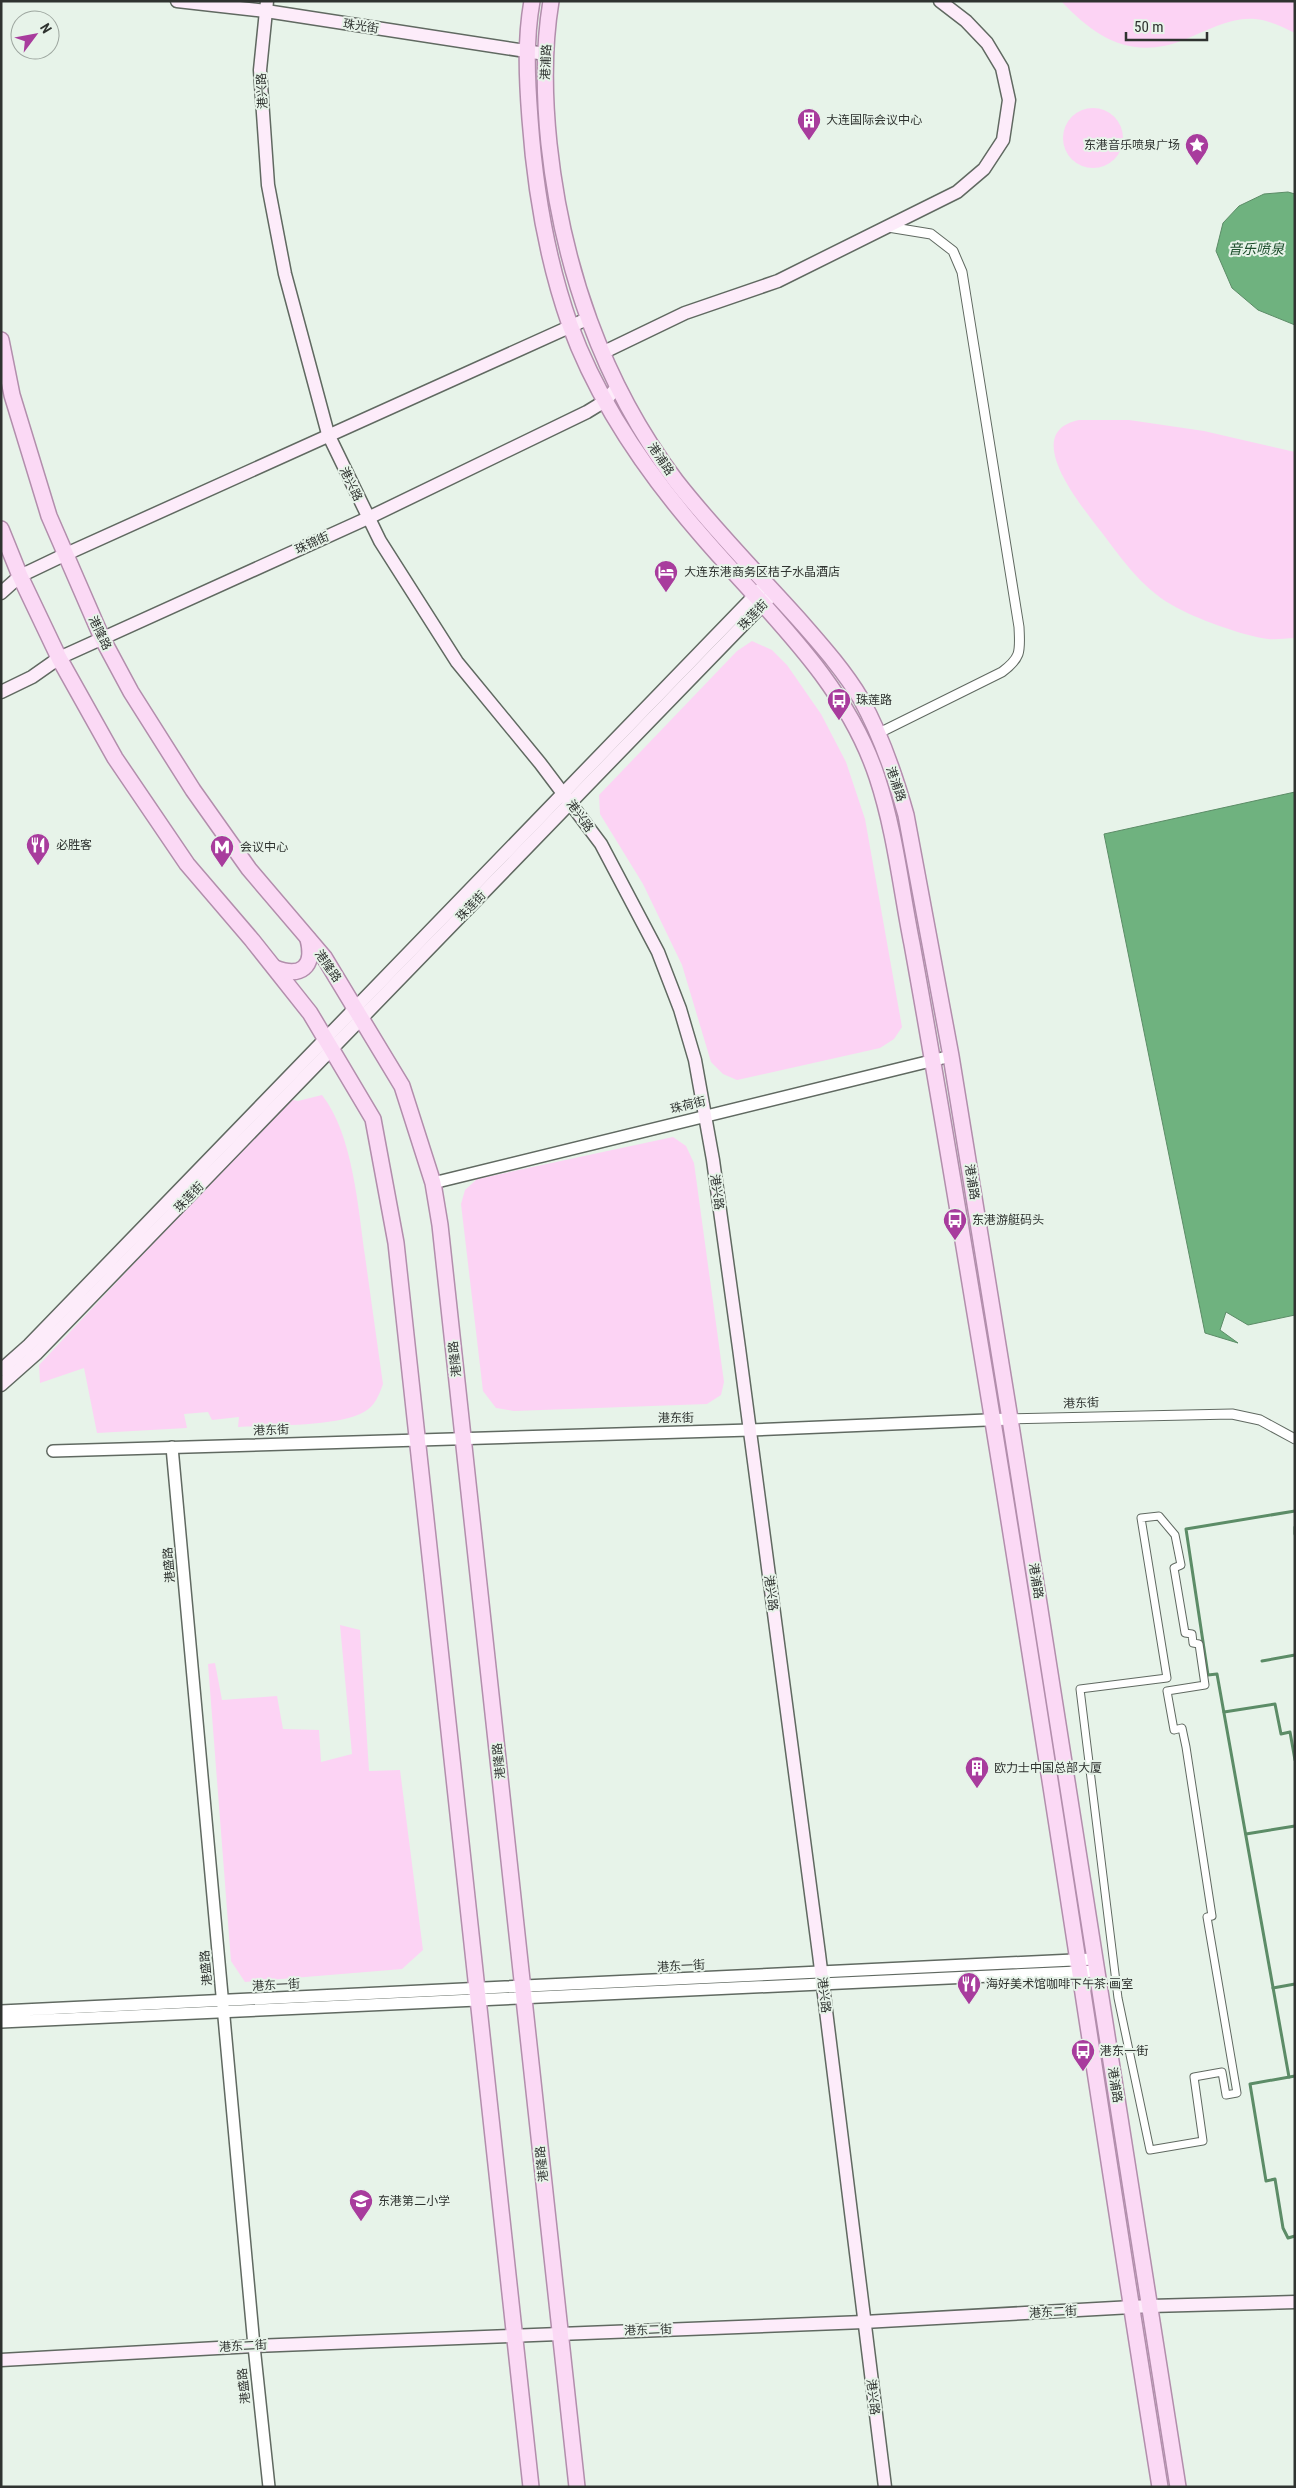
<svg xmlns="http://www.w3.org/2000/svg" width="1296" height="2488" font-family="'Roboto Condensed','Noto Sans SC',sans-serif">
<rect width="100%" height="100%" fill="#e7f3e9"/>
<g fill="#fcd3f4">
<path d="M 1061,1 L 1295,1 L 1295,33 C 1283,27 1268,20 1255,19 C 1231,17 1208,30 1186,39 C 1133,61 1097,39 1061,1 Z"/>
<circle cx="1093" cy="138" r="30"/>
<path d="M 1079,420 L 1129,420 L 1204,431 L 1295,452 L 1295,638 C 1286,638 1277,640 1268,639 C 1243,636 1194,618 1172,605 C 1140,587 1120,556 1099,529 C 1080,504 1020,432 1079,420 Z"/>
<polygon points="752,641 772,650 787,665 821,714 846,762 865,819 902,1027 894,1039 880,1048 737,1080 723,1074 711,1062 682,965 643,884 600,814 599,795 737,651"/>
<path d="M 322,1095 C 353,1134 358,1208 365,1256 C 371,1299 377,1342 383,1384 C 379,1395 375,1406 364,1412 C 338,1427 270,1425 238,1427 L 239,1417 L 212,1420 L 208,1412 L 184,1414 L 187,1428 L 97,1433 L 84,1368 L 40,1383 L 39,1365 L 288,1099 L 298,1101 Z"/>
<polygon points="673,1137 686,1146 694,1163 724,1382 721,1395 707,1404 514,1411 496,1408 483,1391 461,1204 465,1190 477,1179"/>
<polygon points="340,1625 360,1630 369,1771 400,1770 423,1950 402,1969 245,1982 231,1961 208,1664 215,1663 222,1700 277,1696 283,1729 319,1730 321,1762 352,1754"/>
</g>
<g fill="#6fb27f" stroke="#5c8c67">
<polygon points="1288,192 1295,194 1295,325 1258,310 1232,288 1216,251 1223,223 1239,206 1264,194"/>
<polygon points="1295,792 1295,1315 1248,1325 1226,1312 1220,1330 1238,1343 1205,1333 1104,834"/>
</g>
<g fill="none" stroke-linecap="round" stroke-linejoin="round">
<g stroke="#5c8c67" stroke-width="3">
<polyline points="1295,1527 1295,1534"/>
<polyline points="1262,1661 1295,1655"/>
<polyline points="1224,1712 1275,1704 1281,1734 1290,1732 1295,1760"/>
<polyline points="1246,1834 1295,1826"/>
<polyline points="1273,1988 1295,1984"/>
<polyline points="1295,2076 1250,2084 1266,2181 1275,2179 1283,2228 1288,2238 1295,2236"/>
<polyline points="1289,2077 1217,1674 1208,1675 1186,1529 1295,1511"/>
</g>
<g stroke="#606961" stroke-width="9">
<polygon id="pedestrian" points="1159,1516 1175,1535 1181,1565 1174,1568 1185,1633 1192,1634 1193,1643 1199,1644 1205,1685 1167,1691 1174,1730 1182,1728 1186,1747 1212,1916 1207,1917 1237,2093 1226,2095 1222,2072 1194,2077 1203,2141 1150,2150 1118,1998 1080,1689 1167,1678 1141,1518"/>
</g>
<g stroke="#606961" stroke-width="11">
<g id="minor">
<path d="M 877,734 L 1002,672 C 1022,657 1020,651 1019,627 L 962,272 L 953,251 L 931,234 L 888,227"/>
<polyline points="1010,1419 1232,1414 1260,1420 1295,1439"/>
</g>
</g>
<g stroke="#606961" stroke-width="14">
<g id="tertiary">
<polyline points="433,1183 951,1056"/>
<polyline points="172,1447 254,2346 269,2487"/>
<polyline points="53,1451 750,1430 1010,1419"/>
<polyline points="1,2011 1094,1959 1096,1971 1078,1972 1,2022"/>
</g>
</g>
<g stroke="#606961" stroke-width="15">
<g id="secondary">
<polyline points="177,1 266,11 545,54"/>
<polyline points="267,1 260,70 268,185 285,274 328,434 380,541 457,662 540,763 601,844 658,952 680,1009 695,1060 713,1160 739,1348 819,1954 885,2487"/>
<polyline points="602,353 685,313 778,281 957,192 984,169 1003,140 1009,100 1002,68 987,43 966,21 940,1"/>
<polyline points="1,593 20,576 64,555 587,319"/>
<polyline points="1,692 32,677 59,658 368,518 587,412 605,401 618,386"/>
<polyline points="1,1370 29,1345 761,589"/>
<polyline points="1,1385 36,1354 769,598"/>
<polyline points="1,2360 254,2346 864,2322 1150,2306 1295,2302"/>
</g>
</g>
<g stroke="#b28eac" stroke-width="18">
<g id="primary">
<path d="M 532,1 C 525,40 527,80 530,119 C 535,188 547,260 570,325 C 598,402 647,473 701,535 C 766,611 845,680 877,777 C 895,831 901,889 912,944 C 934,1065 954,1186 974,1307 C 1040,1699 1097,2094 1160,2487"/>
<path d="M 551,1 C 543,49 544,96 549,144 C 562,265 602,383 676,481 C 715,531 760,576 802,623 C 823,647 845,672 861,699 C 881,735 895,776 906,815 L 951,1056 L 1010,1419 L 1178,2487"/>
<polyline points="1,340 12,395 49,516 102,638 131,692 193,790 249,869 324,957 402,1086 433,1183 440,1225 577,2487"/>
<polyline points="1,529 20,576 59,658 115,758 187,864 252,940 310,1013 373,1119 396,1243 531,2487"/>
<path d="M 275,968 C 301,978 315,967 308,939"/>
</g>
</g>
<use href="#pedestrian" stroke="#fff" stroke-width="7"/>
<use href="#minor" stroke="#fff" stroke-width="9"/>
<use href="#tertiary" stroke="#fff" stroke-width="11"/>
<use href="#secondary" stroke="#fdecfa" stroke-width="12"/>
<use href="#primary" stroke="#fbd9f5" stroke-width="15"/>
</g>
<defs>
<g id="building-pin" transform="scale(1.25)"><path d="M0 17L-7.5 6A9.5 9.5 0 1 1 7.5 6Z" fill="#a83c9d" stroke="#e7f3e9"/><path d="M-4-6H4V6H1V3H-1V6H-4ZM-2.5-4.3h1.7v1.8h-1.7ZM.8-4.3h1.7v1.8H.8ZM-2.5-1h1.7V.8h-1.7ZM.8-1h1.7V.8H.8Z" fill="#fff"/></g>
<g id="sight-pin" transform="scale(1.25)"><path d="M0 17L-7.5 6A9.5 9.5 0 1 1 7.5 6Z" fill="#a83c9d" stroke="#e7f3e9"/><path d="M0-6L1.8-2.2L6-1.7L2.9 1.2L3.7 5.4L0 3.3L-3.7 5.4L-2.9 1.2L-6-1.7L-1.8-2.2Z" fill="#fff"/></g>
<g id="hotel-pin" transform="scale(1.25)"><path d="M0 17L-7.5 6A9.5 9.5 0 1 1 7.5 6Z" fill="#a83c9d" stroke="#e7f3e9"/><path d="M-6-4.5h1.5V1H6V5H4.5V3h-9V5H-6ZM-4 0a1.8 1.8 0 1 1 3.6 0ZM.5 0V-2.5h3Q6-2.5 6 0Z" fill="#fff"/></g>
<g id="bus-pin" transform="scale(1.25)"><path d="M0 17L-7.5 6A9.5 9.5 0 1 1 7.5 6Z" fill="#a83c9d" stroke="#e7f3e9"/><path d="M-5-6H5V4H4V6H2V4H-2V6H-4V4H-5ZM-3.5-4V0h7V-4ZM-3.5 1.2v1.5H-2V1.2ZM2 1.2v1.5H3.5V1.2Z" fill="#fff"/></g>
<g id="restaurant-pin" transform="scale(1.25)"><path d="M0 17L-7.5 6A9.5 9.5 0 1 1 7.5 6Z" fill="#a83c9d" stroke="#e7f3e9"/><path d="M-5-6h1v4h1v-4h1v4h1v-4h1v5L-1.5 .5V6h-2V.5L-5-1ZM5-6V6H3V1.5H1.5Q1.5-4 5-6Z" fill="#fff"/></g>
<g id="metro-pin" transform="scale(1.25)"><path d="M0 17L-7.5 6A9.5 9.5 0 1 1 7.5 6Z" fill="#a83c9d" stroke="#e7f3e9"/><path d="M-5.5 5V-5H-3L0 0L3-5H5.5V5H3V-.5L0 4L-3-.5V5Z" fill="#fff"/></g>
<g id="school-pin" transform="scale(1.25)"><path d="M0 17L-7.5 6A9.5 9.5 0 1 1 7.5 6Z" fill="#a83c9d" stroke="#e7f3e9"/><path d="M0-5L7-2L0 1L-7-2ZM-4 1L0 2.5L4 1V4Q0 6-4 4Z" fill="#fff"/></g>
</defs>
<g fill-rule="evenodd">
<use href="#building-pin" x="809" y="120"/>
<use href="#sight-pin" x="1197" y="145"/>
<use href="#hotel-pin" x="666" y="572"/>
<use href="#bus-pin" x="839" y="700"/>
<use href="#restaurant-pin" x="38" y="845"/>
<use href="#metro-pin" x="222" y="847"/>
<use href="#bus-pin" x="955" y="1220"/>
<use href="#building-pin" x="977" y="1768"/>
<use href="#restaurant-pin" x="969" y="1984"/>
<use href="#bus-pin" x="1083" y="2051"/>
<use href="#school-pin" x="361" y="2201"/>
</g>
<g text-anchor="middle" stroke-width="4" stroke-linejoin="round" paint-order="stroke">
<g font-size="12" fill="#2f3330" stroke="#e7f3e9">
<text transform="translate(361 26) rotate(9)" y="4">珠光街</text>
<text transform="translate(546 62) rotate(-88)" y="4">港浦路</text>
<text transform="translate(262 91) rotate(-93)" y="4">港兴路</text>
<text transform="translate(661 459) rotate(56)" y="4">港浦路</text>
<text transform="translate(351 484) rotate(64)" y="4">港兴路</text>
<text transform="translate(312 543) rotate(-24)" y="4">珠锦街</text>
<text transform="translate(753 615) rotate(-46)" y="4">珠莲街</text>
<text transform="translate(100 633) rotate(64)" y="4">港隆路</text>
<text transform="translate(896 784) rotate(71)" y="4">港浦路</text>
<text transform="translate(580 816) rotate(54)" y="4">港兴路</text>
<text transform="translate(471 906) rotate(-46)" y="4">珠莲街</text>
<text transform="translate(328 966) rotate(55)" y="4">港隆路</text>
<text transform="translate(688 1105) rotate(-14)" y="4">珠荷街</text>
<text transform="translate(972 1182) rotate(81)" y="4">港浦路</text>
<text transform="translate(717 1192) rotate(82)" y="4">港兴路</text>
<text transform="translate(189 1197) rotate(-46)" y="4">珠莲街</text>
<text transform="translate(455 1359) rotate(-96)" y="4">港隆路</text>
<text transform="translate(1081 1403) rotate(-2)" y="4">港东街</text>
<text transform="translate(676 1418) rotate(-1)" y="4">港东街</text>
<text transform="translate(271 1430) rotate(-2)" y="4">港东街</text>
<text transform="translate(169 1565) rotate(-95)" y="4">港盛路</text>
<text transform="translate(1036 1581) rotate(81)" y="4">港浦路</text>
<text transform="translate(771 1593) rotate(82)" y="4">港兴路</text>
<text transform="translate(499 1761) rotate(-96)" y="4">港隆路</text>
<text transform="translate(681 1966) rotate(-3)" y="4">港东一街</text>
<text transform="translate(206 1968) rotate(-95)" y="4">港盛路</text>
<text transform="translate(276 1985) rotate(-3)" y="4">港东一街</text>
<text transform="translate(824 1995) rotate(83)" y="4">港兴路</text>
<text transform="translate(1115 2085) rotate(81)" y="4">港浦路</text>
<text transform="translate(542 2164) rotate(-96)" y="4">港隆路</text>
<text transform="translate(1053 2312) rotate(-3)" y="4">港东二街</text>
<text transform="translate(648 2330) rotate(-2)" y="4">港东二街</text>
<text transform="translate(243 2346) rotate(-3)" y="4">港东二街</text>
<text transform="translate(244 2386) rotate(-96)" y="4">港盛路</text>
<text transform="translate(873 2397) rotate(83)" y="4">港兴路</text>
</g>
<g font-size="12" fill="#2f3330" stroke="#e7f3e9" text-anchor="start">
<text x="826" y="124">大连国际会议中心</text>
<text x="1180" y="149" text-anchor="end">东港音乐喷泉广场</text>
<text x="684" y="576">大连东港商务区桔子水晶酒店</text>
<text x="856" y="704">珠莲路</text>
<text x="56" y="849">必胜客</text>
<text x="240" y="851">会议中心</text>
<text x="972" y="1224">东港游艇码头</text>
<text x="994" y="1772">欧力士中国总部大厦</text>
<text x="986" y="1988">海好美术馆咖啡下午茶·画室</text>
<text x="1100" y="2055">港东一街</text>
<text x="378" y="2205">东港第二小学</text>
</g>
<g font-size="14" font-style="italic" fill="#1d4e2c" stroke="#e7f3e9">
<text x="1256" y="254">音乐喷泉</text>
</g>
</g>
<rect width="1296" height="2488" fill="none" stroke="#2f3330" stroke-width="5"/>
<g transform="translate(35 35) rotate(58)"><circle r="24" fill="#e7f3e9" stroke="#9da69f"/>
<path d="M0-4L9 19L0 12L-9 19Z" fill="#a83c9d"/>
<text y="-8" font-size="14" font-weight="bold" text-anchor="middle" fill="#2f3330">N</text>
</g>
<path d="M1126 32v8h81v-8" fill="none" stroke="#2f3330" stroke-width="2.5"/>
<text x="1134" y="32" font-size="15" fill="#2f3330" stroke="#e7f3e9" stroke-width="4" paint-order="stroke">50 m</text>
</svg>
